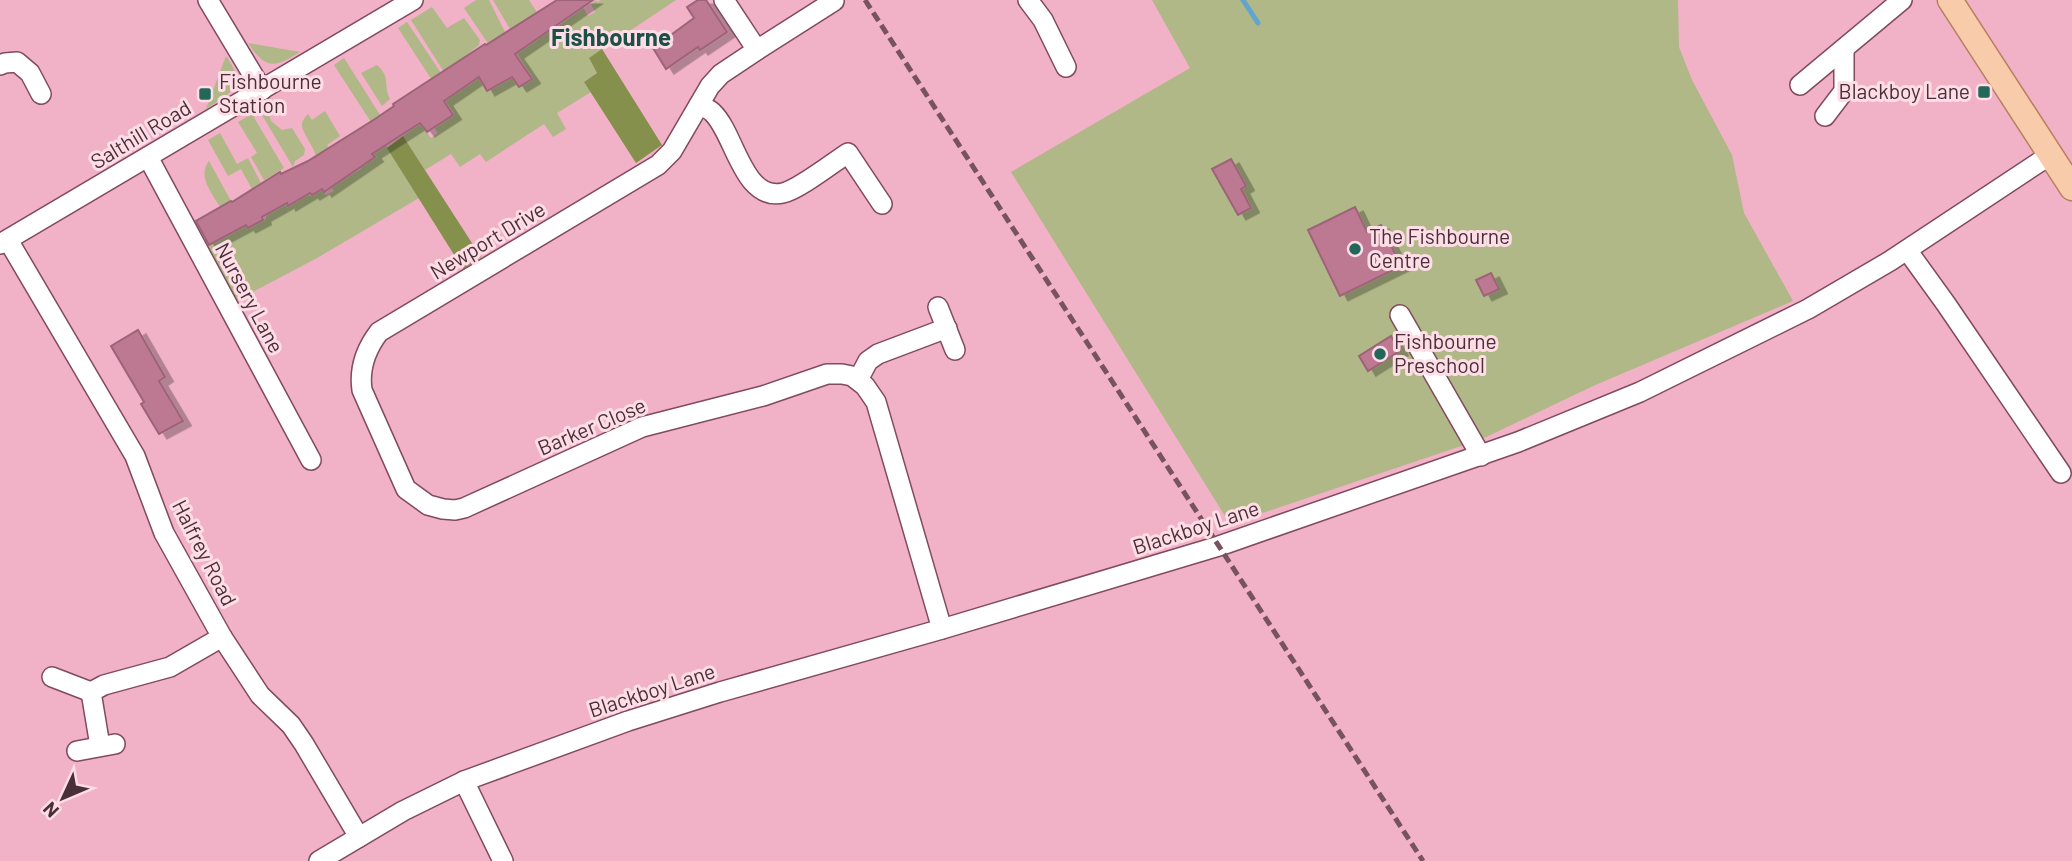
<svg xmlns="http://www.w3.org/2000/svg" width="2072" height="861" font-family="Barlow,sans-serif">
<defs>
<filter id="shadow"><feDropShadow dx="8" dy="4.5" stdDeviation="0" flood-color="#0004"/></filter>
</defs>
<rect width="100%" height="100%" fill="#f1b1c7"/>
<g fill="#afb886">
<polygon points="476,0 489,0 505,32 510,29 493,0 529,0 550,32 583,8 588,16 595,12 591,4 596,0 597,2 601,0 676,0 589,58 597,73 584,82 591,92 557,113 566,129 553,137 544,124 486,162 480,154 460,167 451,154 425,170 403,136 420,123 431,138 438,133 434,127 454,114 398,28 407,22 455,94 470,83 444,72 411,20 432,7 447,28 464,18 480,40 479,45 465,56 488,90 498,83 503,83 510,75 519,87 533,78 504,34 489,44 487,42 464,8"/>
<polygon points="1152,0 1678,0 1679,47 1692,80 1732,155 1744,213 1793,301 1593,386 1482,439 1230,524 1011,172 1190,68"/>
<path d="M 248,43 L 300,52 C 274,68 266,70 248,43 Z"/>
<path d="M 226,56 C 248,86 231,93 206,109 Z"/>
<polygon points="344,58 380,115 371,122 334,65"/>
<path d="M 377,65 C 391,77 383,85 390,99 L 382,106 L 361,73 Z"/>
<polygon points="274,101 276,103 269,114 271,121 282,130 292,128 305,149 304,155 295,161 293,167 259,110"/>
<path d="M 325,111 L 340,136 L 327,145 L 329,148 L 316,156 C 314,147 301,131 302,124 C 302,121 306,116 308,114 L 312,120 Z"/>
<polygon points="252,114 284,168 264,180 251,157 257,153 238,122"/>
<polygon points="220,133 237,164 248,158 261,183 255,187 253,191 241,169 228,176 208,140"/>
<polygon points="386,145 419,198 317,258 232,303 204,248 223,238 243,220 248,228 266,219 266,214 284,205 288,206 305,189 310,196 322,189 326,195 334,191 328,182 344,172 347,177 361,169 360,167 374,157 372,154"/>
<path d="M 209,161 L 231,201 L 220,207 C 212,193 197,176 209,161 Z"/>
</g>
<g fill="#85904c">
<polygon points="602,49 662,145 636,163 584,82 597,73 589,58"/>
<polygon points="403,136 481,257 463,269 387,148"/>
</g>
<g fill="none" stroke-linecap="round" stroke-linejoin="round">
<polyline stroke="#61a5ce" stroke-width="5" points="1243,0 1258,23"/>
</g>
<g fill="#be7992" stroke="#9d6378" stroke-width="2" filter="url(#shadow)">
<polygon points="557,0 593,0 515,54 532,79 519,87 512,77 487,91 479,77 444,101 453,115 427,132 420,123 372,154 375,157 324,192 322,189 312,195 310,193 288,206 287,203 262,217 263,220 248,228 246,225 209,245 196,221 231,201 232,202 280,172 281,174 308,161 375,119 394,106 393,104 485,44 486,45"/>
<polygon points="698,0 706,0 727,32 700,50 698,47 666,69 653,48 694,18 687,7"/>
<polygon points="1231,159 1246,186 1241,189 1251,208 1238,215 1212,169"/>
<polygon points="1355,207 1367,232 1381,225 1401,266 1340,296 1308,230"/>
<polygon points="1491,273 1499,289 1484,296 1476,280"/>
<polygon points="138,330 165,377 159,381 183,421 159,434 141,404 144,402 111,346"/>
<polygon points="1391,336 1400,351 1368,371 1359,356"/>
</g>
<g fill="none" stroke-linecap="round" stroke-linejoin="round">
<g stroke="#814a5e" stroke-width="22">
<g id="minor">
<polyline points="208,0 262,90"/>
<path d="M 724,0 L 757,50 L 721,74 L 710,86 L 672,151 L 658,165 L 379,332 C 366,349 359,369 362,390 L 406,489 L 428,505 L 443,509 L 455,510 L 464,508 L 642,427 L 763,396 L 827,374 L 842,374 L 852,376 L 865,386 L 876,402 L 942,629"/>
<polyline points="1028,0 1043,20 1066,67"/>
<polyline points="757,50 834,1"/>
<polyline points="0,65 5,63 17,62 30,73 41,94"/>
<polyline points="1800,85 1902,0"/>
<path d="M 699,105 C 704,108 710,109 713,113 C 735,134 743,202 783,193 C 798,190 834,162 848,153 L 882,204"/>
<polyline points="1825,116 1844,91 1844,49"/>
<polyline points="148,157 311,460"/>
<polyline points="8,240 135,456 164,533 222,637 260,695 291,725 304,744 359,837"/>
<polyline points="0,244 413,0"/>
<polyline points="1907,250 1946,304 2061,473"/>
<polyline points="938,307 955,350"/>
<polyline points="1400,315 1481,456"/>
<polyline points="858,380 868,361 878,354 947,328"/>
<polyline points="52,677 91,692"/>
<polyline points="100,746 91,692 104,685 170,667 222,637"/>
<polyline points="77,751 115,744"/>
<polyline points="464,781 503,861"/>
<polyline points="319,861 403,811 464,781 628,721 720,692 942,629 1219,546 1518,442 1640,392 1808,309 1890,261 2050,155"/>
</g>
</g>
<g stroke="#b87f5e" stroke-width="27">
<polyline id="major" points="1950,0 2072,188"/>
</g>
<use href="#minor" stroke="#fff" stroke-width="19"/>
<use href="#major" stroke="#f8ccab" stroke-width="24"/>
<polyline stroke="#76535f" stroke-width="5" stroke-dasharray="10 5" stroke-linecap="butt" points="865,0 1423,861"/>
</g>
<g fill="#226758" stroke="#fedde7" stroke-width="2.5">
<rect x="1977" y="85" width="14" height="14" rx="3.5"/>
<rect x="198" y="87" width="14" height="14" rx="3.5"/>
<circle cx="1355" cy="249" r="7"/>
<circle cx="1380" cy="354" r="7"/>
</g>
<g text-anchor="middle" stroke-width="6" stroke-linejoin="round" paint-order="stroke">
<g font-size="21" fill="#482f38" stroke="#fedde7" text-anchor="start">
<text x="219" y="89">Fishbourne<tspan x="219" dy="24">Station</tspan></text>
<text x="1970" y="99" text-anchor="end">Blackboy Lane</text>
<text x="1369" y="244">The Fishbourne<tspan x="1369" dy="24">Centre</tspan></text>
<text x="1394" y="349">Fishbourne<tspan x="1394" dy="24">Preschool</tspan></text>
</g>
<g font-size="21" fill="#482f38" stroke="#fedde7">
<text transform="translate(141 135) rotate(-31)" y="7">Salthill Road</text>
<text transform="translate(488 241) rotate(-31)" y="7">Newport Drive</text>
<text transform="translate(249 298) rotate(62)" y="7">Nursery Lane</text>
<text transform="translate(592 427) rotate(-23)" y="7">Barker Close</text>
<text transform="translate(1196 528) rotate(-18)" y="7">Blackboy Lane</text>
<text transform="translate(204 553) rotate(63)" y="7">Halfrey Road</text>
<text transform="translate(652 691) rotate(-18)" y="7">Blackboy Lane</text>
</g>
<g font-size="24" font-weight="bold" fill="#1a5045" stroke="#fedde7">
<text x="611" y="46">Fishbourne</text>
</g>
</g>
<g transform="translate(63 798) rotate(226)" stroke="#fedde7" stroke-width="5" paint-order="stroke">
<path d="M0-5L12 26L0 18L-12 26Z" fill="#482f38"/>
<text y="-10" font-size="19" font-weight="bold" text-anchor="middle" fill="#482f38">N</text>
</g>
</svg>
